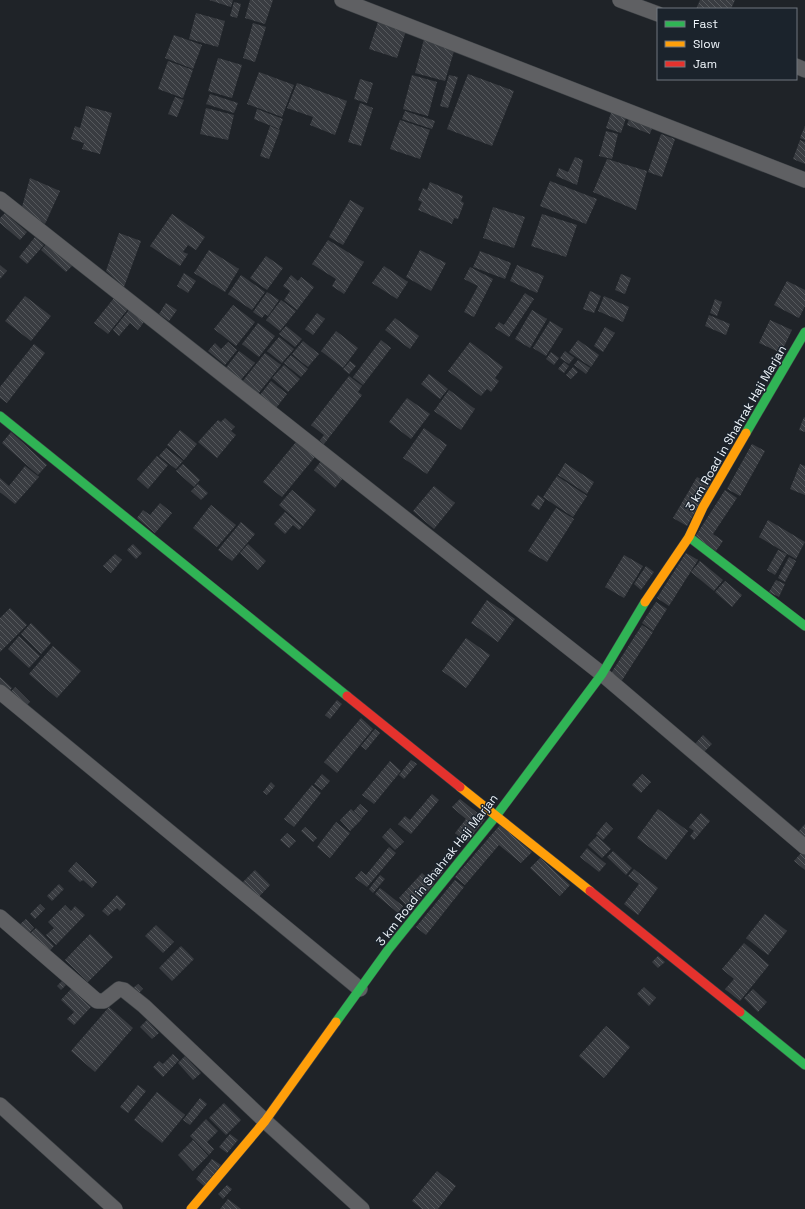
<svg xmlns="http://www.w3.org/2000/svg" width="805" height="1209" font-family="'Space Grotesk',sans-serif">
<defs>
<pattern id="building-back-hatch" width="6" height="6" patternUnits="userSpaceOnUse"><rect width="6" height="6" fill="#393c41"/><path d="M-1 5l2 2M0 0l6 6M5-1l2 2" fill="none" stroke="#56595d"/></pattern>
</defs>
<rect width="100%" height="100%" fill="#1f2328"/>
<g fill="url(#building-back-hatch)">
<polygon points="209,0 233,0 231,7"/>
<polygon points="250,0 273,0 265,24 245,18"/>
<polygon points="700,0 735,0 731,9 696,9"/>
<polygon points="234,2 241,4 237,18 230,16"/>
<polygon points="196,13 225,21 218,47 189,39"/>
<polygon points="379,19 407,28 397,58 369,49"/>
<polygon points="253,23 266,27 255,62 243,58"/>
<polygon points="174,35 202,45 193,69 165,58"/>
<polygon points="424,39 455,48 445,81 415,73"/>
<polygon points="218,58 242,65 232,98 208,91"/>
<polygon points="168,61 193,70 183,98 158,89"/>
<polygon points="259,72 294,85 282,117 247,104"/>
<polygon points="468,74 514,91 492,146 447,129"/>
<polygon points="412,75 437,82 428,116 403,109"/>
<polygon points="449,75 458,77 448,108 440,106"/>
<polygon points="360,79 373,83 367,103 354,99"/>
<polygon points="297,83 347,101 335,135 310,125 313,117 287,108"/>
<polygon points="210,94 238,103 234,113 206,104"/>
<polygon points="175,97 184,100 177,117 168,114"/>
<polygon points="360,103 373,108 361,146 348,142"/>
<polygon points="86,106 112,113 100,154 82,149 84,143 71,139 75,126 80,128"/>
<polygon points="206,108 234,115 228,140 200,134"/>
<polygon points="257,109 283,119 279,129 254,119"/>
<polygon points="612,110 627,115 621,133 606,128"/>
<polygon points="405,111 435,121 432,129 402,119"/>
<polygon points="630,116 653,125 650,134 627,125"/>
<polygon points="400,120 430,130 420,159 390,149"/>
<polygon points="270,126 280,130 269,159 260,156"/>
<polygon points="805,126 805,140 800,138"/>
<polygon points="606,131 618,134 612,159 599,156"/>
<polygon points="661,134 675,139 662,177 648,172"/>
<polygon points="800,140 805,142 805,164 793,159"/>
<polygon points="575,157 583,160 577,185 556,176 559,168 568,172"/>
<polygon points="607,159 647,171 636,210 593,192"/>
<polygon points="30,178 60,191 45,224 22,207"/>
<polygon points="550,181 597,199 586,224 540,206"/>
<polygon points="430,182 463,196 461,201 464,203 458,219 454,218 452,224 418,210 422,202 418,200 423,188 427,190"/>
<polygon points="350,200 364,208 343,245 329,237"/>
<polygon points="493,207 525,217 514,248 483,238"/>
<polygon points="5,213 27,232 20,240 0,223 0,218"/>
<polygon points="172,214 205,237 196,250 188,245 183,252 188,254 180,266 150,246"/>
<polygon points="542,214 577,225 566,257 531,246"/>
<polygon points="119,233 141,241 124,287 106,271"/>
<polygon points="35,237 44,245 27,264 19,257"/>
<polygon points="328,240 364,262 344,294 332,286 336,279 312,264"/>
<polygon points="48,242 73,265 66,272 41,250"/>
<polygon points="209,250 239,269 225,292 194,273"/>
<polygon points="420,250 446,263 431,291 406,277"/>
<polygon points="480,251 511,263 505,279 473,267"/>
<polygon points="266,256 283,268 267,290 250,278"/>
<polygon points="0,265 7,271 0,279"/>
<polygon points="517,265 544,276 537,293 510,281"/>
<polygon points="384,266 408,282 397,299 372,283"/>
<polygon points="470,267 493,279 474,317 464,312 478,286 464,279"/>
<polygon points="184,273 196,281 188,293 177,286"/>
<polygon points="621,274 631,278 625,294 615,290"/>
<polygon points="241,275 265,292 252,310 228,294"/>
<polygon points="291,275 298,281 301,277 314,287 297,310 284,300 290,291 283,286"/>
<polygon points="787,281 805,290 805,306 799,318 774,305"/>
<polygon points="590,291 601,296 594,313 583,309"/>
<polygon points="267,292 279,300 268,316 265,314 262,318 253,312"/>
<polygon points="525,293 534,299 509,337 495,328 499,322 504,325"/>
<polygon points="25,296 51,316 31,341 5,321"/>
<polygon points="604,296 629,307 623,322 598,311"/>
<polygon points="114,298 128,309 108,334 94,323"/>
<polygon points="715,299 722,302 717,316 710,313"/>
<polygon points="281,300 296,311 280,331 266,320"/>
<polygon points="166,303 177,310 169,321 159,314"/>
<polygon points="233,305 255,322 236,346 214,329"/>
<polygon points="129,310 144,322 138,330 130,323 119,336 113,330"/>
<polygon points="532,310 547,319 530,348 515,339"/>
<polygon points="317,313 325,319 313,335 305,329"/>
<polygon points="709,315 730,324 726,335 705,326"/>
<polygon points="395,318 419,336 410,349 385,330"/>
<polygon points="770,320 792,330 781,353 759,343"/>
<polygon points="550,321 563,329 546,356 533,348"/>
<polygon points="258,323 275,336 259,357 242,344"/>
<polygon points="286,326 302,339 295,347 279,334"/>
<polygon points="605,327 615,333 603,352 594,346"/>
<polygon points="336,331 358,348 343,368 321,351"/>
<polygon points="279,337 294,349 282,363 267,351"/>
<polygon points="381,340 391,348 363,385 353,377"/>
<polygon points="578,340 599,355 591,367 569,352"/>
<polygon points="303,341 319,354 308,367 292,354"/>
<polygon points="228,342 237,350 225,365 208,351 215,343 221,349"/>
<polygon points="470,342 503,367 495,378 499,381 491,392 487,389 481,396 448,371"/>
<polygon points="34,344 45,353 7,403 0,398 0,387"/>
<polygon points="239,351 255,363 240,381 225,369"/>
<polygon points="565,351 574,358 569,364 560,358"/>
<polygon points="551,352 559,358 554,365 546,359"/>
<polygon points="265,353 281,365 258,394 242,382"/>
<polygon points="291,355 308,369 301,377 284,363"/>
<polygon points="578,360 590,368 586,374 574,365"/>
<polygon points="350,361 356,366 349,374 343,369"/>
<polygon points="564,362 569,366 564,373 558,369"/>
<polygon points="284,365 300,379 288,392 272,378"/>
<polygon points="573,367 578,372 571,379 566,375"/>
<polygon points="429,374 448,389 440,399 421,384"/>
<polygon points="349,376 362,386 358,392 362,395 324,444 320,440 324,435 311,425"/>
<polygon points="271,381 287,394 276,408 260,395"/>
<polygon points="449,390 475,409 461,430 434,411"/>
<polygon points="407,398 430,414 411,439 389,422"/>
<polygon points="804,417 805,418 805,432 799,430"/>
<polygon points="225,418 235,427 231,431 236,435 217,458 198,442 218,420 221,422"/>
<polygon points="424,428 447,445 427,474 403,458"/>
<polygon points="180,430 197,444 184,460 167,445"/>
<polygon points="11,432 47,465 38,475 2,443"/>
<polygon points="296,442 315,457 282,497 263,482"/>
<polygon points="752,444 765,451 740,496 727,489"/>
<polygon points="166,448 183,461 176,469 159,456"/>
<polygon points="157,456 168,465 148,489 137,479"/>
<polygon points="322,460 343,478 335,488 314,470"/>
<polygon points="565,463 594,482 587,494 558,475"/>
<polygon points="183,464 200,480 194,487 176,471"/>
<polygon points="800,464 805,466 805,495 790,489"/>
<polygon points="25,466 39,477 15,504 0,492 0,478 9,486"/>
<polygon points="557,476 587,496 573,517 543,497"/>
<polygon points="697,477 710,484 687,526 673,518"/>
<polygon points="198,484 208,493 201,500 191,491"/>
<polygon points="434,486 455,503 434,529 413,511"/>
<polygon points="292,490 316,510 303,526 279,505"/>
<polygon points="725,490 737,498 713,534 723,541 716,551 695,537"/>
<polygon points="538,495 545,500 539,510 531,505"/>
<polygon points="160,503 172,513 155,533 137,518 143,510 150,515"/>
<polygon points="211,505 236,525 217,547 193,528"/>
<polygon points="556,508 574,519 547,562 528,551"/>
<polygon points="285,512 302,527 299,530 293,525 285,534 274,524"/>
<polygon points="768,520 805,542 796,559 759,537"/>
<polygon points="241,522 255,534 232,561 218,550"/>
<polygon points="133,544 142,553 136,559 127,550"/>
<polygon points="248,544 266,561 258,570 240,553"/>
<polygon points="778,550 787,554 775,575 767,570"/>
<polygon points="686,553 698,560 669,606 657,598"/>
<polygon points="115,554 122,560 111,573 103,566"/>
<polygon points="624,555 643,566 624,598 605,587"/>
<polygon points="789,557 796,561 785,582 778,578"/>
<polygon points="700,561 723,580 714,591 691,572"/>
<polygon points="646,566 654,572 641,590 634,584"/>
<polygon points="776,580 785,584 779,597 769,592"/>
<polygon points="725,581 742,595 732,607 715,592"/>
<polygon points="487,600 515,619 498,642 471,623"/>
<polygon points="656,602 667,609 653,631 642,623"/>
<polygon points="10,608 27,625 0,652 0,618"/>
<polygon points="31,623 51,643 41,654 21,634"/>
<polygon points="642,625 653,632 619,685 608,678"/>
<polygon points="19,636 40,656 29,668 8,649"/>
<polygon points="466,638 490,655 466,688 442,671"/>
<polygon points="53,646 81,671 57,698 29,674"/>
<polygon points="0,677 12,688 6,695 0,690"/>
<polygon points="15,687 30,702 23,709 8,695"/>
<polygon points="337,700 342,704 330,719 325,715"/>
<polygon points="361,718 373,729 337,773 324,762"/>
<polygon points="375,729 380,733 366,750 361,746"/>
<polygon points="703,735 712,744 701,755 693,746"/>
<polygon points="411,760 417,764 404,779 399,775"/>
<polygon points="390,761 401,771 374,804 362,795"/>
<polygon points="322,774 330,781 322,790 314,784"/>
<polygon points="642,774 651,782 641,793 632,785"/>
<polygon points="271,782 275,786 267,795 263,792"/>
<polygon points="312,785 321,793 294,827 284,819"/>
<polygon points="432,794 439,800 411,834 398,824 405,816 410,820"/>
<polygon points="460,799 485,819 467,842 455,833 466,819 452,807"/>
<polygon points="360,804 368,811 362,818 354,811"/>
<polygon points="351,809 362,819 350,831 340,820"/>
<polygon points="658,809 688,831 666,860 637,838"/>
<polygon points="701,813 710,821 694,840 690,836 694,831 689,827"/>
<polygon points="336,822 350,833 330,858 317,847"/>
<polygon points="606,822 613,829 603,840 596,834"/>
<polygon points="805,824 805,841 796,834"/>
<polygon points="500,825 532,852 521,863 499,845 465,885 455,877"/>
<polygon points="305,827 317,838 313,842 301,831"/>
<polygon points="390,828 404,842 395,850 382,837"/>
<polygon points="287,833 296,841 289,848 280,840"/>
<polygon points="597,836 611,849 602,858 588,845"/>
<polygon points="389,847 396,853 367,887 355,878 361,871 366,875"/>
<polygon points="587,848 606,864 599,872 580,857"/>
<polygon points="613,851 632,868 626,875 607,857"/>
<polygon points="802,852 805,855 805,870 794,861"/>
<polygon points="540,858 570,885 560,896 530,868"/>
<polygon points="76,862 97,882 92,888 83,880 80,882 68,871"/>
<polygon points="436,866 443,872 434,882 427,877"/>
<polygon points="634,869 658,888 638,915 624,904 639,884 628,876"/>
<polygon points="255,870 270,885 255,901 239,886"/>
<polygon points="422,873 434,884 411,910 399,898"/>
<polygon points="380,875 385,879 373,893 369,889"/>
<polygon points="455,880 464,887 426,935 416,927"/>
<polygon points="59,884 64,889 52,901 47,896"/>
<polygon points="380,888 403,906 398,913 375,894"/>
<polygon points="117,895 126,904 120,911 117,908 108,916 102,911"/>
<polygon points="40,904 45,909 35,919 30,914"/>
<polygon points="65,905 71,911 75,906 85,915 56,945 46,935 54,928 48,922"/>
<polygon points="765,914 787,931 768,955 746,938"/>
<polygon points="26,919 34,928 27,935 18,926"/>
<polygon points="156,925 174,942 163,953 145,936"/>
<polygon points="36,928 54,946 47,954 28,935"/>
<polygon points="90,934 113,957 88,982 65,960"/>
<polygon points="744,943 769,965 740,1001 725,989 734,979 722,969"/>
<polygon points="181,946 194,959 172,981 159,968"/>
<polygon points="658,956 665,962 658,968 652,962"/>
<polygon points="62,981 66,985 61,990 57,986"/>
<polygon points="138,984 143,989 138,994 133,988"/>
<polygon points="644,987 656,998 649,1006 637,994"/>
<polygon points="71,989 91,1007 74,1025 67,1019 74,1012 61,1000"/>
<polygon points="753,989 767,1002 758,1012 744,998"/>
<polygon points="109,1007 133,1028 95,1072 71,1051"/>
<polygon points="147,1020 159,1033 152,1039 140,1027"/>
<polygon points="606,1026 630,1047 604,1078 579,1056"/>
<polygon points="173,1054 179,1060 163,1077 153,1067 159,1061 163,1064"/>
<polygon points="185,1056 201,1073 193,1080 178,1063"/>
<polygon points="138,1085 146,1091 128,1113 120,1107"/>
<polygon points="157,1092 185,1115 162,1143 134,1120"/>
<polygon points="200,1098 207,1104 190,1125 183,1120"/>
<polygon points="224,1103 241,1120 226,1135 209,1118"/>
<polygon points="206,1119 218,1131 207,1142 214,1149 209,1155 190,1136"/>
<polygon points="230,1134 238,1140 227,1153 219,1147"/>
<polygon points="193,1140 208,1156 193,1171 178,1155"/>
<polygon points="212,1159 221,1165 204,1186 196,1179"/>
<polygon points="437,1171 456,1186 438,1209 422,1209 412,1201"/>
<polygon points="227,1185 232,1189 223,1199 218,1194"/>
<polygon points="228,1199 241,1209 220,1209"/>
</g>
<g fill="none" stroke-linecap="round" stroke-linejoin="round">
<g stroke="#3d4145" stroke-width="16">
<g id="street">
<polyline points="342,0 805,180"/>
<polyline points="620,0 658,14"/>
<polyline points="796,66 805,70"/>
<polyline points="0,199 602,674 805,847"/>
<polyline points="0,692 360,989"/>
<polyline points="0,917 97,1001 104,1001 119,989 124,990 144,1006 265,1121 362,1209"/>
<polyline points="0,1105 115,1209"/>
</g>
</g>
<g stroke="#3d4145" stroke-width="10">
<g id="fast">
<polyline points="0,416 347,696"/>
<polyline points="746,433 805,332"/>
<polyline points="689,537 805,626"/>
<polyline points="740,1012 805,1065"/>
<polyline points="336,1022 388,950 496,816 602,674 645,602"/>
</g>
</g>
<g stroke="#3d4145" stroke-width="10">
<g id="slow">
<polyline points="645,602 689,537 703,507 746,433"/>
<polyline points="460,787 590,891"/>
<polyline points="191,1209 265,1121 336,1022"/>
</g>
</g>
<g stroke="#3d4145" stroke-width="10">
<g id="jam">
<polyline points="347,696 460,787"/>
<polyline points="590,891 740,1012"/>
</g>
</g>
<use href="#street" stroke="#5f6063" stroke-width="15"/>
<use href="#fast" stroke="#30b455" stroke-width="9"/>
<use href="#slow" stroke="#ff9f0a" stroke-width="9"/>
<use href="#jam" stroke="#e5322d" stroke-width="9"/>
</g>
<g text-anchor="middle" stroke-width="3" stroke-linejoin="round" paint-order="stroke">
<g font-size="12" fill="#f0f6fc" stroke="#1b232c">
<text transform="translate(736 428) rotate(-60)" y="4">3 km Road in Shahrak Haji Marjan</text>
<text transform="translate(437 870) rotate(-52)" y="4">3 km Road in Shahrak Haji Marjan</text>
</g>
</g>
<rect x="657" y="8" width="140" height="72" fill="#1b232c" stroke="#70777f"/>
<rect x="665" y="21" width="20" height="6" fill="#30b455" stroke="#70777f"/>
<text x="693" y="28" font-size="12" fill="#f0f6fc">Fast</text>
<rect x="665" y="41" width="20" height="6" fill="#ff9f0a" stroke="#70777f"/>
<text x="693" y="48" font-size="12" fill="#f0f6fc">Slow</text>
<rect x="665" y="61" width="20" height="6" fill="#e5322d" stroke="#70777f"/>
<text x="693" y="68" font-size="12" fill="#f0f6fc">Jam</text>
</svg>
